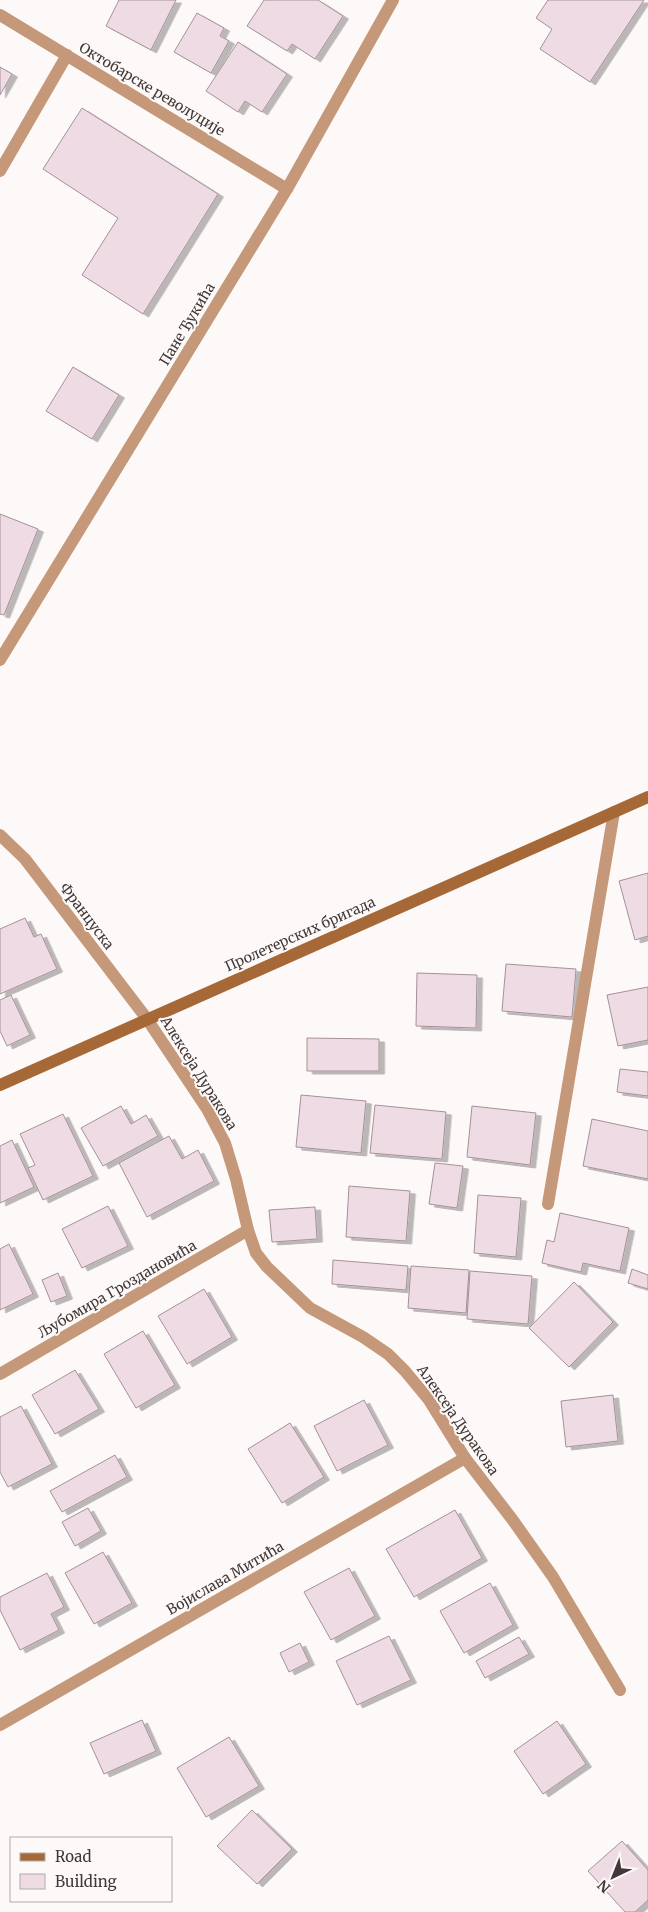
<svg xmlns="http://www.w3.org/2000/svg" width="648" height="1912" font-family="Merriweather,serif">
<defs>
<filter id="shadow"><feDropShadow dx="5.5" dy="3" stdDeviation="0" flood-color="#0004"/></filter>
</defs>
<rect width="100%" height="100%" fill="#fdf9f8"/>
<g fill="#efdbe3" stroke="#a49199" filter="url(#shadow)">
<polygon points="119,0 176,0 151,50 106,26"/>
<polygon points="264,0 318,0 343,16 315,59 292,44 287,51 247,26"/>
<polygon points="548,0 644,0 590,82 540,49 552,29 536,18"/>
<polygon points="197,13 224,28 220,36 229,41 211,73 174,52"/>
<polygon points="238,42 287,74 262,112 245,101 238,112 206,91"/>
<polygon points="0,67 12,74 0,95"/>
<polygon points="82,108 218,194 143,314 82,275 118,218 43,169"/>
<polygon points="73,367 119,395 92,439 46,411"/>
<polygon points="0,514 38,529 4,615 0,614"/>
<polygon points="648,873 648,936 635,940 619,881"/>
<polygon points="25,918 34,937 41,934 57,969 0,994 0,929"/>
<polygon points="506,964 576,969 572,1017 502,1011"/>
<polygon points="417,973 477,975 476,1028 416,1026"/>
<polygon points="648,987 648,1040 618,1046 607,995"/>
<polygon points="11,995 30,1035 7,1046 0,1031 0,1000"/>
<polygon points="307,1038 379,1039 379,1071 307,1071"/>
<polygon points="620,1069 648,1072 648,1096 617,1092"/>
<polygon points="301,1095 366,1101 361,1153 296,1147"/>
<polygon points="375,1105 446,1112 442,1159 370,1153"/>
<polygon points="121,1106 131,1124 146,1115 158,1136 103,1166 81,1128"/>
<polygon points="472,1106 536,1113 530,1165 467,1157"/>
<polygon points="63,1114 93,1176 43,1200 28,1168 35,1165 20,1134"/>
<polygon points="592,1119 648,1131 648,1179 583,1166"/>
<polygon points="169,1136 182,1159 198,1150 214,1181 147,1217 119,1163"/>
<polygon points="12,1140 34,1187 0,1203 0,1146"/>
<polygon points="435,1163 463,1166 457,1208 429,1204"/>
<polygon points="349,1186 410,1191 406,1241 346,1237"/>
<polygon points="478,1195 521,1198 516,1257 474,1253"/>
<polygon points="108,1206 128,1246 82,1268 62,1229"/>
<polygon points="315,1207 317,1239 272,1242 269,1210"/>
<polygon points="560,1213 629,1228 620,1271 583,1263 581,1272 542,1263 547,1240 554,1242"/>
<polygon points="9,1244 33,1294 0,1310 0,1249"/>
<polygon points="333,1260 408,1266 406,1290 332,1284"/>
<polygon points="411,1266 469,1270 466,1313 408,1308"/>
<polygon points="632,1269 648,1275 648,1289 628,1283"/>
<polygon points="470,1271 532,1276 528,1324 467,1319"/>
<polygon points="58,1273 67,1296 51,1302 42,1280"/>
<polygon points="574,1282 613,1322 569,1367 529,1328"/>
<polygon points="204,1289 232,1337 187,1364 158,1316"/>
<polygon points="143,1331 175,1385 136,1408 104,1354"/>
<polygon points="75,1370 99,1409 55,1434 32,1395"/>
<polygon points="613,1395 618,1441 566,1447 561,1401"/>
<polygon points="364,1400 388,1445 337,1471 314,1426"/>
<polygon points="21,1406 52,1464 8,1487 0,1472 0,1417"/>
<polygon points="290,1423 324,1477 282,1503 248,1449"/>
<polygon points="115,1455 127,1477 62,1512 50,1491"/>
<polygon points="88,1508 101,1531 75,1546 62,1522"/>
<polygon points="455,1510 482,1558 414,1597 386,1549"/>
<polygon points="103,1552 132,1603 94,1624 65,1573"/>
<polygon points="349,1568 375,1616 331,1640 304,1592"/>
<polygon points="47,1573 64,1607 51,1614 59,1630 20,1650 0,1610 0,1597"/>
<polygon points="490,1583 513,1625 464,1653 440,1611"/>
<polygon points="389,1636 411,1680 357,1705 336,1661"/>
<polygon points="519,1637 529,1654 485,1678 476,1661"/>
<polygon points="300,1643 309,1662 289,1672 280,1653"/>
<polygon points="142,1720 156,1751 104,1774 90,1743"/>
<polygon points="557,1721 586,1764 543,1794 514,1751"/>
<polygon points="229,1737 259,1786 206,1817 177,1768"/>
<polygon points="252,1810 292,1849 257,1884 217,1846"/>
<polygon points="622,1841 648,1870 648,1900 635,1912 625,1912 588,1871"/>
</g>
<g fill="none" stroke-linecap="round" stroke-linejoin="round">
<polyline stroke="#c49879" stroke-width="12" points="548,1204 614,812"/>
<g stroke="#c49879" stroke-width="12">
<polyline points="0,15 287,189"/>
<polyline points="0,171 67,55"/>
<polyline points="0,660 287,189 393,0"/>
<polyline points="0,835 25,859 147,1019 207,1109 225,1143 236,1179 248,1230 256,1253 267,1267 310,1308 363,1337 388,1354 405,1371 429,1400 465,1458 512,1519 553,1577 620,1690"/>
<polyline points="0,1374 248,1230"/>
<polyline points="0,1725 465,1458"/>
</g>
<polyline stroke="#a76837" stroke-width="12" points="0,1085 648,797"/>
</g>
<g text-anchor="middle" stroke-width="4" stroke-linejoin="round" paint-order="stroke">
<g font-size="14" fill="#413837" stroke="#fdf9f8">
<text transform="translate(152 89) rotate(31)" y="5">Октобарске револуције</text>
<text transform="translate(187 324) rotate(-59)" y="5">Пане Ђукића</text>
<text transform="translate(87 916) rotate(53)" y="5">Француска</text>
<text transform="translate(300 934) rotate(-24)" y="5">Пролетерских бригада</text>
<text transform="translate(199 1073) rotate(58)" y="5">Алексеја Дуракова</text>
<text transform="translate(117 1289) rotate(-30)" y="5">Љубомира Гроздановића</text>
<text transform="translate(458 1420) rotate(55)" y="5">Алексеја Дуракова</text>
<text transform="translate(225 1578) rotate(-30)" y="5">Војислава Митића</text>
</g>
</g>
<rect x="10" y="1837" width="162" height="65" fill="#fdf9f8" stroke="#b2acab"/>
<rect x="20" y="1853" width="25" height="8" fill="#a76837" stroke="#b2acab"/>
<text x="55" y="1862" font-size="15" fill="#413837">Road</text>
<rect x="20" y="1874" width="25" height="15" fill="#efdbe3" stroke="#b2acab"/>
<text x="55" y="1887" font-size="15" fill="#413837">Building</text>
<g transform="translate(613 1877) rotate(223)" stroke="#fdf9f8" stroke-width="4" paint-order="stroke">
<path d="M0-4L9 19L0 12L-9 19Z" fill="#413837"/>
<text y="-8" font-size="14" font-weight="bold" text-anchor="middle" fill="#413837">N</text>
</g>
</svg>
